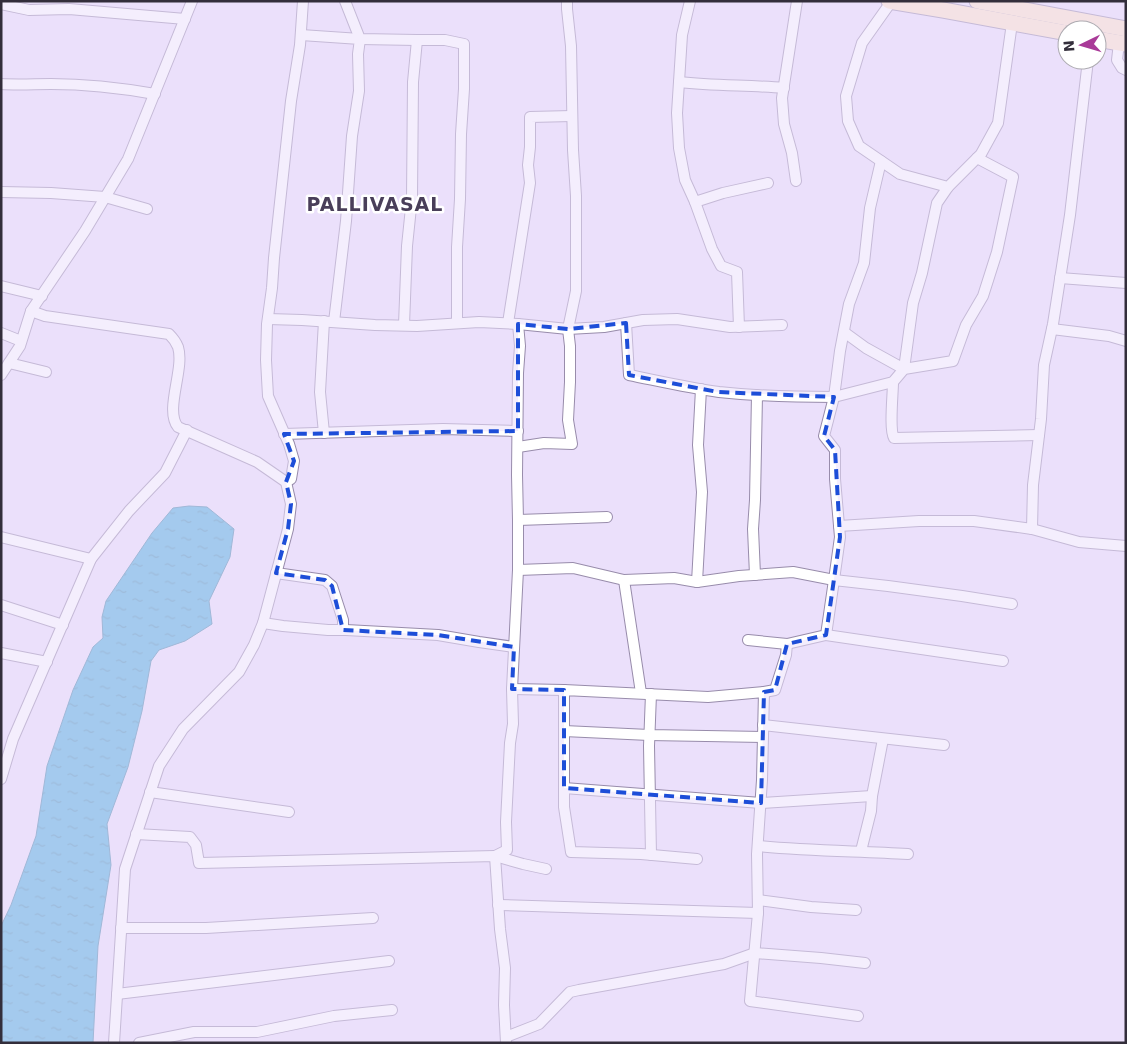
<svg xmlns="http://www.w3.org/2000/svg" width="1127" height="1044" font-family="'DejaVu Sans',sans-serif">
<defs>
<pattern id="water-ripples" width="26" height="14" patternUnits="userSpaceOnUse" patternTransform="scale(1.25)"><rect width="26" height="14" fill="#4eafdd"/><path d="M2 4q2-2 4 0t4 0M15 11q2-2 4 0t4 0" fill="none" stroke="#418fb4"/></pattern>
</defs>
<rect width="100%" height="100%" fill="#ebe0fb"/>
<polygon fill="url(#water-ripples)" stroke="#4688ac" points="189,506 207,507 234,529 230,557 209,601 212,624 185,641 159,650 151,661 142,711 128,767 107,824 111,865 98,946 93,1043 1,1043 1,926 11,905 36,836 47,766 73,690 93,647 103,638 102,617 106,601 152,533 173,508"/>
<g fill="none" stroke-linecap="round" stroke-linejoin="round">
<g stroke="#988cab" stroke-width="12">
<g id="minor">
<polyline points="345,1 360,39 417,40"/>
<polyline points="690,1 682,35 677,113 679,148 685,180 695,202 723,193 768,183"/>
<polyline points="891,2 862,43 846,96 848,121 859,146 900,174 948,187 981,154 998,123 1012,23"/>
<polyline points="1,4 29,10 69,9 185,19"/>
<polyline points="301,35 360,39 358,54 359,91 352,136 346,221 334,322"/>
<polyline points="1119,43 1117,60 1122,68 1126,70"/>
<path d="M 679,82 C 714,86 749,85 784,88"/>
<path d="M 1,84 C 18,85 35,84 51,84 C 86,84 121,88 155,94"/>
<polyline points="796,181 792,153 784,124 782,98 797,1"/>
<polyline points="1,192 51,193 105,197 147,209"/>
<polyline points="695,202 712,249 721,266 737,272 739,327"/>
<polyline points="1060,278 1126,283"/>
<polyline points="1,286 42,296"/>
<polyline points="268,319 302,320 375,325 417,326 479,322 518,324 568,329 604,327 643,320 677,319 730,327 782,325"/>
<polyline points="508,323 530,183 528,165 530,147 530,117 572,116"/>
<path d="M 626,323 L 629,375 C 659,381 689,388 719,392 C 757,396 796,397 834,397 L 840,351 L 849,304 L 864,263 L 870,208 L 881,161"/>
<polyline points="404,325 407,246 412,198 413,82 417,40 445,40 464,44 464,89 461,134 460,199 457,247 457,323"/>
<polyline points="1052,329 1109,336 1126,341"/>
<polyline points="844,332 866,348 904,369 913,303 922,273 937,203 948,187"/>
<polyline points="1,333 21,341"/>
<polyline points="9,363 46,372"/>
<polyline points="1,375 20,346 31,311"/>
<path d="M 893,382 C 893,394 889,430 894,438 L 1039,435"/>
<polyline points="324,433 320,392 324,321"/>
<polyline points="284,434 443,429 518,431"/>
<polyline points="518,447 544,443 572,444 568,420 570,382 570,346 568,329 576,291 576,196 573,150 571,46 567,9 567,1"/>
<polyline points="286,482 291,479 294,461 289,444 268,396 266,360 267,324 272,288 274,258 291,101 300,45 303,1"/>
<polyline points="518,520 607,517"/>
<polyline points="839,526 919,521 974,521 1032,529 1079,542 1126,546"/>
<polyline points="1032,529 1033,485 1041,419 1044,365 1053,324 1070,215 1088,60"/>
<polyline points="1,537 91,559"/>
<polyline points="518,570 573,568 624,580 674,578 697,582 739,576 793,572 834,580 888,586 962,596 1012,604"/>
<polyline points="276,573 325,580 332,586 343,620 343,630"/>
<polyline points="755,575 753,529 755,500 757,395"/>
<polyline points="624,580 641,693"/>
<polyline points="697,582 702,492 698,445 701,389"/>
<polyline points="1,605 63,625"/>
<polyline points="263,623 283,626 328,630 346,630 438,635 479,642 514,647"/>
<polyline points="826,635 1003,661"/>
<polyline points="748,640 787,644 826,635 834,580 840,537 835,479 835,450 824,436 834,397 893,382 904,369 953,361 966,325 983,296 997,252 1013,177 977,158"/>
<polyline points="1,653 47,662"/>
<polyline points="512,689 564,690"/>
<polyline points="764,692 775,690 786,655 787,644"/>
<polyline points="651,694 649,746 651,855"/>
<polyline points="763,725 944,745"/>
<polyline points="564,731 649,735 763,737"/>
<polyline points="1,779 13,739 91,559 129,511 165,473 187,430"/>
<polyline points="564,788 761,803 872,796"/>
<polyline points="150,792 289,812"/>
<polyline points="136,834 190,837 196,845 199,863 495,856 523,864 546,869"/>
<path d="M 758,846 C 808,851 858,851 908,854"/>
<polyline points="861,851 871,811 872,796 883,739"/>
<polyline points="697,859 641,854 571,852 564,807 564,690 708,697 764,692 762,780 757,854 758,913 750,1001 858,1016"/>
<polyline points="758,900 811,907 856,910"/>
<polyline points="498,905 758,913"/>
<polyline points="121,928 206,928 373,918"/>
<polyline points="117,994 389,961"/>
<polyline points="506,1037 539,1024 570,992 579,990 724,964 755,953 821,958 865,963"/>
<path d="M 114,1043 L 125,869 L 159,766 L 183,729 L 239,672 L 254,645 L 263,623 L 288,529 L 291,504 L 286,482 L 257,462 L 178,427 C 164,410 185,369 178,347 C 176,342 173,338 169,334 L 45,316 L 31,311 L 85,231 L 128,159 L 192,1"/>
<polyline points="139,1043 194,1032 257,1032 334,1016 392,1010"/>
<polyline points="506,1043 504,1005 505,968 500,929 495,856 507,850 506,822 510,743 513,724 512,689 518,570 518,520 517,475 518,373 520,346 518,324"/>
</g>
</g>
<g stroke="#988cab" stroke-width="17">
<g id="secondary">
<polyline points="889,1 943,10 1067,33"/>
<polyline points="977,1 1126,29"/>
<polyline points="1097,39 1126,44"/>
</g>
</g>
<use href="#minor" stroke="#fff" stroke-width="10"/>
<use href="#secondary" stroke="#fee5c9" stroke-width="15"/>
</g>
<path d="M0 0H1127V1044H0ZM 626,323 L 629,375 L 718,392 L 834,397 L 824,436 L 835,450 L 840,537 L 826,635 L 787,644 L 775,690 L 764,692 L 761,803 L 564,788 L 564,690 L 512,689 L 514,647 L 438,635 L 343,630 L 332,586 L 325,580 L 276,573 L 288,529 L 291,504 L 286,482 L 294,461 L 284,434 L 518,431 L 518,324 L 568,329 Z" fill="#ebe0fb" fill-opacity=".55" fill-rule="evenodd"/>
<path fill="none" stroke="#1d4ed8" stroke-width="4" stroke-dasharray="10 6" stroke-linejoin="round" d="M 626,323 L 629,375 L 718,392 L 834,397 L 824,436 L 835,450 L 840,537 L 826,635 L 787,644 L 775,690 L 764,692 L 761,803 L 564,788 L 564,690 L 512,689 L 514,647 L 438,635 L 343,630 L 332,586 L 325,580 L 276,573 L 288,529 L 291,504 L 286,482 L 294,461 L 284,434 L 518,431 L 518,324 L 568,329 Z"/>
<g text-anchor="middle" stroke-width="5" stroke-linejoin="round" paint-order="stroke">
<g font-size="19" font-weight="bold" letter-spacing="1" fill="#493e59" stroke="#fff">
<text x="375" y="211">PALLIVASAL</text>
</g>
</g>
<rect width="1127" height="1044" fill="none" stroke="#332e3b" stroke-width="5"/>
<g transform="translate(1082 45) rotate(265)"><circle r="24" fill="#ffffff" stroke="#adabb1"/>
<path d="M0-4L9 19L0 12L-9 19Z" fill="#a93a98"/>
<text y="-8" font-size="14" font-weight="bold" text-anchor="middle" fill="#332e3b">N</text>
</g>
</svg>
